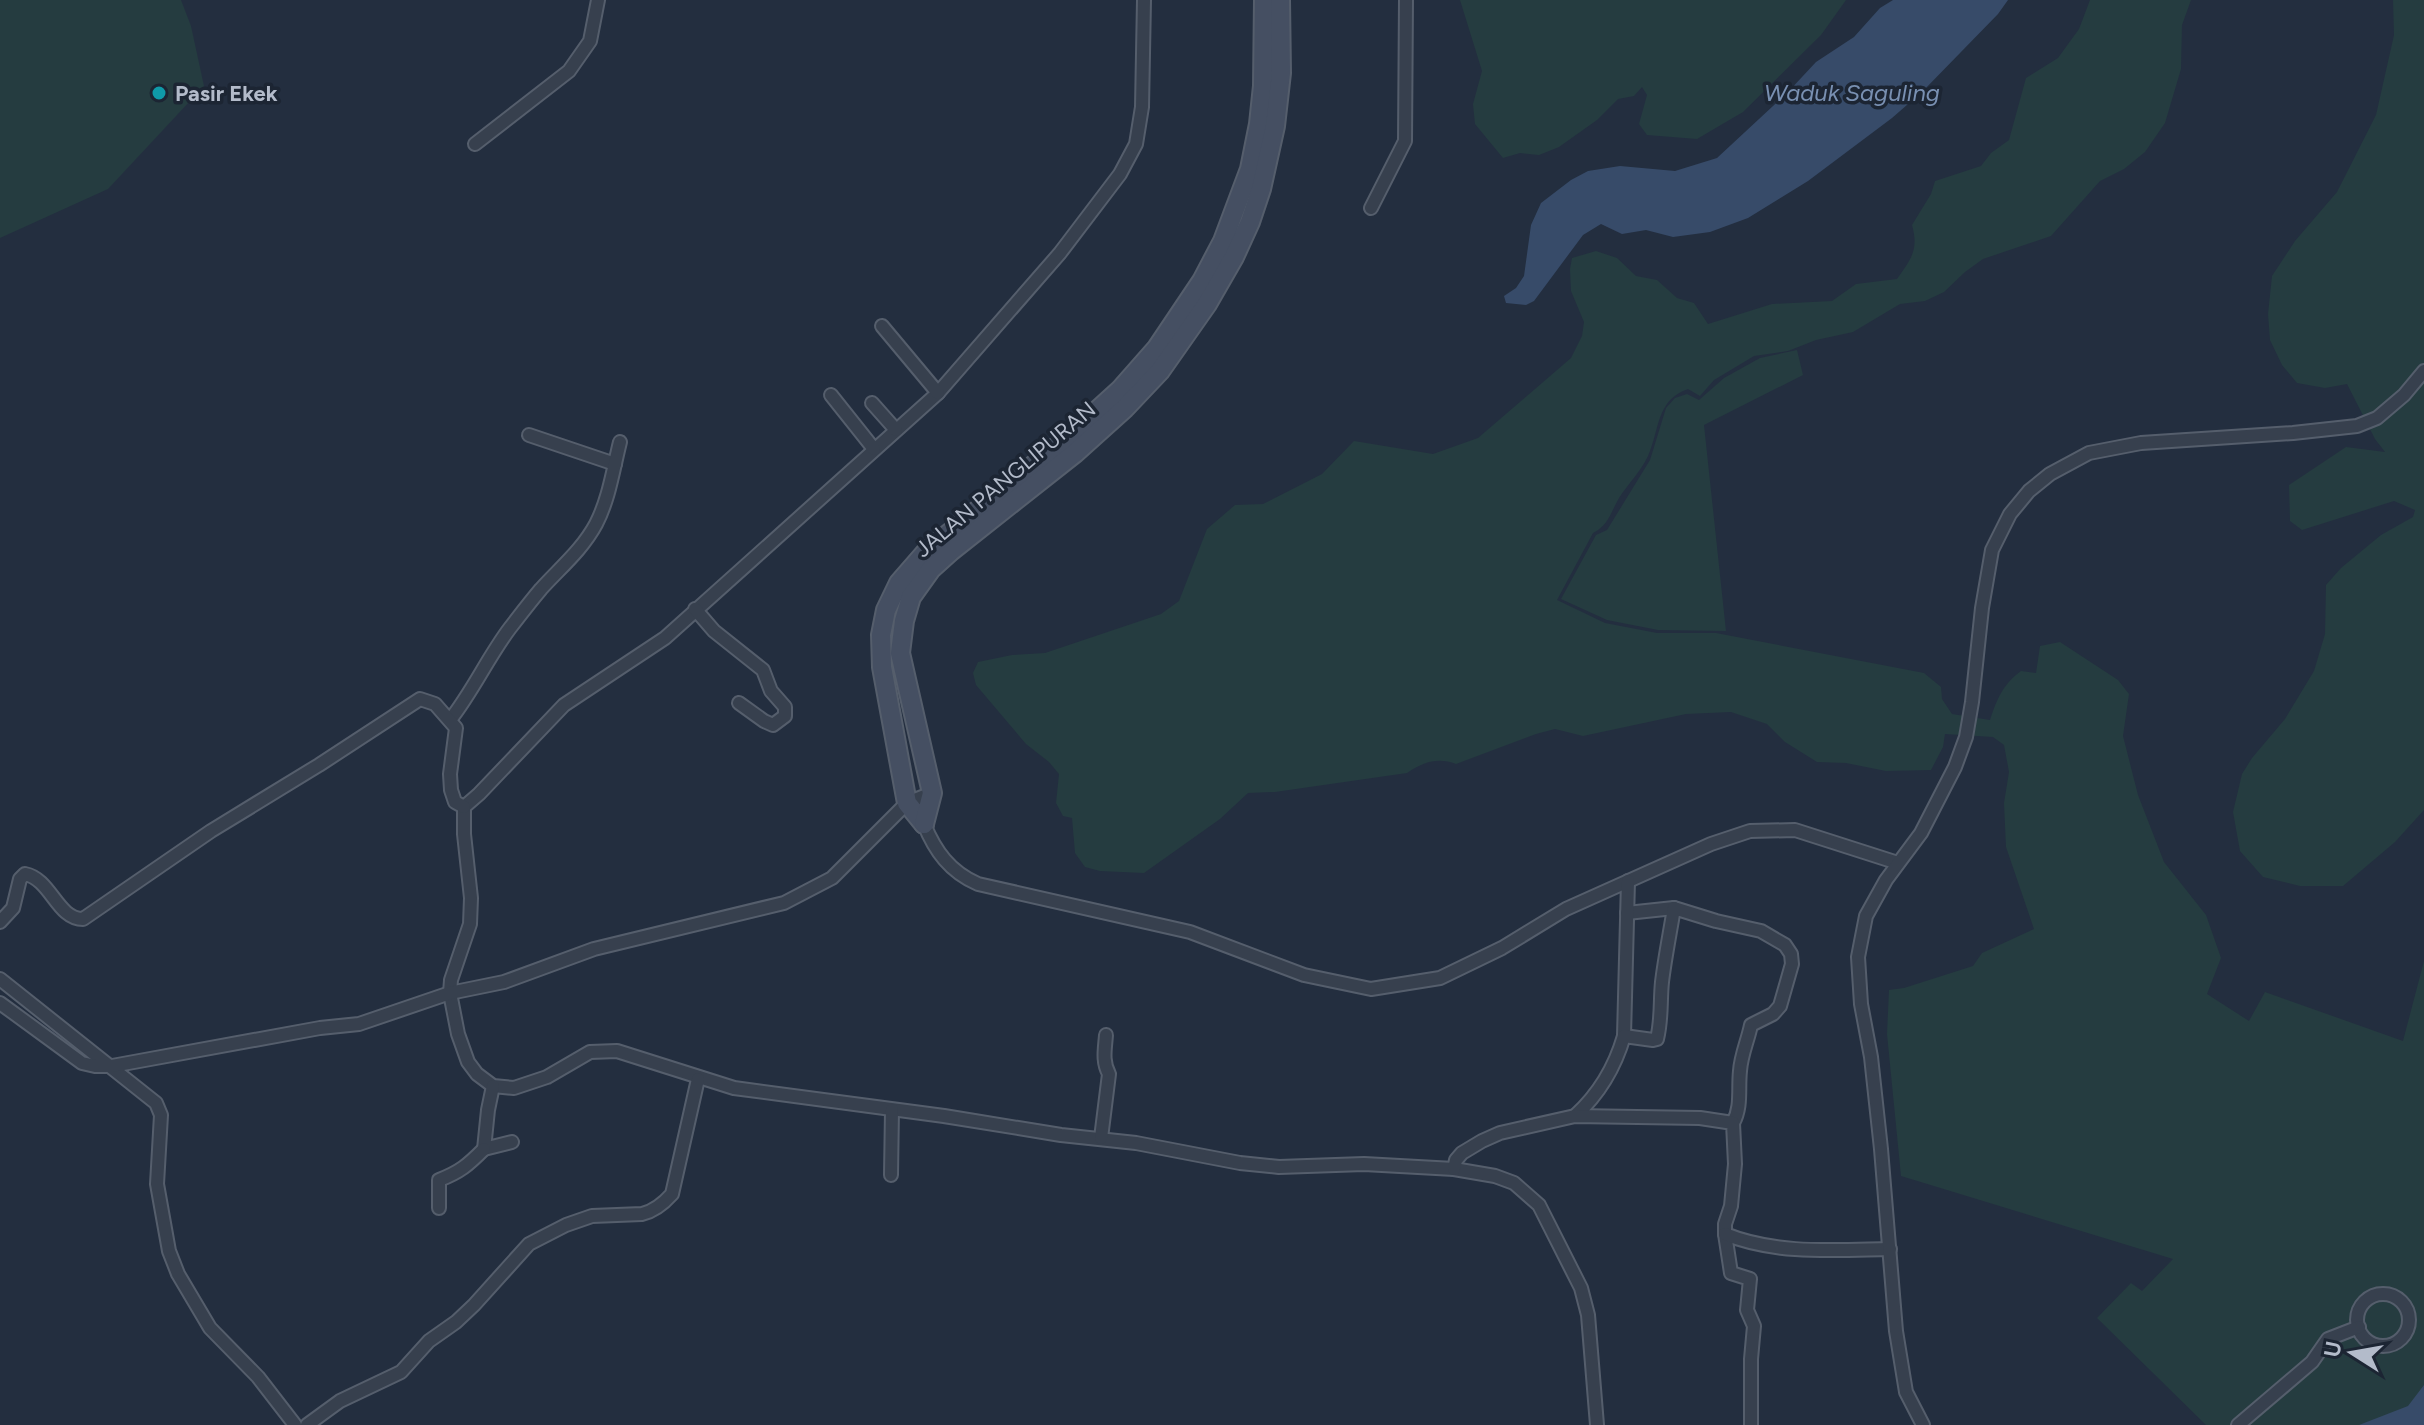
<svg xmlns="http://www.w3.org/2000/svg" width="2424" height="1425" font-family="Figtree,sans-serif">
<rect width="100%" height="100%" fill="#232e3f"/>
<g fill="#253c40">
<polygon points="0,0 181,0 191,26 204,86 108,189 0,238"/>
<polygon points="1460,0 1846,0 1821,35 1743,112 1697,139 1647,135 1639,124 1647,95 1642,87 1634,96 1618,99 1597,120 1559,147 1539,155 1520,153 1503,158 1475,124 1473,104 1482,71"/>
<path d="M 2090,0 L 2191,0 L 2182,25 L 2181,69 L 2165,123 L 2145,152 L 2124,169 L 2100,181 L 2051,236 L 1983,259 L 1965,272 L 1944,292 L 1925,301 L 1900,304 L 1853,332 L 1816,340 L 1788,351 L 1754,356 L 1714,380 L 1700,396 L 1688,389 C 1656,400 1660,429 1648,456 C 1641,471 1628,484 1619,498 C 1611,512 1608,526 1593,533 L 1557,600 L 1605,623 L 1657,633 L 1716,633 L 1924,673 L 1941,687 L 1942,699 L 1952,714 L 1990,720 C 1997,699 2003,684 2021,671 L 2036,673 L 2040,646 L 2060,642 L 2118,680 L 2129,694 L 2123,736 L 2138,795 L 2164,862 L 2206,915 L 2221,958 L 2207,994 L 2249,1021 L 2265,992 L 2403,1041 L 2424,961 L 2424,1425 L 2206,1425 L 2097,1318 L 2131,1283 L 2142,1291 L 2173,1259 L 1901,1176 L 1887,1034 L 1889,990 L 1904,988 L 1973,966 L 1982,953 L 2034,929 L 2006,847 L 2004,803 L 2009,772 L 2004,745 L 1993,737 L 1945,734 L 1943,747 L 1931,770 L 1886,771 L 1846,763 L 1817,762 L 1785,742 L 1767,724 L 1731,712 L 1686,714 L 1583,736 L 1555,729 L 1536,734 L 1456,764 C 1438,757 1423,762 1407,773 L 1275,792 L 1248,793 L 1220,819 L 1144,873 L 1100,871 L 1085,867 L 1075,853 L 1072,818 L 1063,816 L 1056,803 L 1059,774 L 1049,762 L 1026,744 L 1004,718 L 976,685 L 973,673 L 978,662 L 1012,655 L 1045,653 L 1161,614 L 1179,601 L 1207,529 L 1235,505 L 1263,504 L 1322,474 L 1354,441 L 1433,454 L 1478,438 L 1571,358 L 1582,336 L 1584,322 L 1571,291 L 1570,269 L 1572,258 L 1596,251 L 1617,258 L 1636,276 L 1657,280 L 1677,298 L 1694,303 L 1708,324 L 1772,304 L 1832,301 L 1856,284 L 1897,279 C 1911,259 1919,250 1912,225 L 1931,194 L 1935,181 L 1981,166 L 1991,153 L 2009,140 L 2026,78 L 2058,58 L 2079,29 Z"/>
<polygon points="2393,0 2424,0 2424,810 2395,842 2343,886 2300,886 2263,877 2240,851 2233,812 2242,774 2252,758 2285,719 2314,671 2325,634 2326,585 2341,568 2381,535 2413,517 2415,510 2394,501 2302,530 2290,521 2289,485 2346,447 2385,452 2375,439 2347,384 2325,388 2297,383 2282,365 2270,340 2268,314 2272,276 2295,241 2337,192 2376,115 2394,35"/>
<polygon points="1797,350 1803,375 1704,425 1726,631 1658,630 1607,620 1561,599 1596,535 1607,530 1650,460 1666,408 1675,398 1687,394 1699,400 1724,378 1760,358"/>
</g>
<g fill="#374b69">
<polygon points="1893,0 2008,0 1998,14 1923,91 1892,118 1808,181 1748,218 1710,232 1673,237 1646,230 1622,234 1601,224 1583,235 1534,301 1526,305 1506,303 1504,296 1516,288 1524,276 1531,225 1541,203 1571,180 1588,171 1620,166 1675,171 1717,158 1788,92 1816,62 1854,37 1880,8"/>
<polygon points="2424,1385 2424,1425 2359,1425 2408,1406"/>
</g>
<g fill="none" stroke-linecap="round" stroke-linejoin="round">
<g stroke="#555e6c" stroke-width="16">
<g id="street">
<polyline points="1144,0 1142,107 1136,144 1120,174 1060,253 938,393 665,638 564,705 479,794 464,807 464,834 471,898 470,924 451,980 450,993 458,1034 468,1062 477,1074 493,1086 514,1088 547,1077 590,1052 617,1051 734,1088 944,1116 1061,1135 1136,1143 1240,1163 1279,1167 1364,1164 1454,1169 1495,1176 1514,1183 1539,1205 1581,1288 1588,1315 1597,1425"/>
<polyline points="475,144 569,71 590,41 598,0"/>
<polyline points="1371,208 1405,141 1406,0"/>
<polyline points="882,326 938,393"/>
<polyline points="831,395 874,449"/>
<polyline points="872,403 896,430"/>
<polyline points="529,435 615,464"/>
<polyline points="695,609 714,631 763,670 771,691 785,707 785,716 773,725 764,721 739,703"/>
<path d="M 450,720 C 473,691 488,657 510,628 C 520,615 530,602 541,589 C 560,568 582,550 596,524 C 609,499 613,470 620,442"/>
<path d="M 924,824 C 935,851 950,872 978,884 L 1190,932 L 1304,975 L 1371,989 L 1440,978 L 1502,948 L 1566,909 L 1711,844 L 1750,831 L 1795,830 L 1898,863"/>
<polyline points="1627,913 1674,908"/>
<path d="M 0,922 L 13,908 L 20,879 L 25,874 C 51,879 57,919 83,919 L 211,831 L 319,765 L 420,699 L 435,704 L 456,728 L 450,774 L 451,790 L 455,802 L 464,807"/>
<polyline points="0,979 156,1103 161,1115 157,1184 169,1251 178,1274 210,1328 258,1377 295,1425"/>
<polyline points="0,1003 82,1063 95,1066 112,1066 320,1028 359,1024 450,993 504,982 594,949 784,903 832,878 907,803 932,793"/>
<polyline points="1624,1036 1628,881"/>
<polyline points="493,1086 488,1110 484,1149 512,1142"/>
<path d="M 1575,1116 C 1599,1094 1615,1067 1624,1036 L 1653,1040 L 1657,1039 C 1662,1019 1660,1001 1662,982 C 1665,957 1670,933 1674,908 L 1716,921 L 1761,931 L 1785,945 L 1791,954 L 1792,964 L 1780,1006 L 1773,1014 L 1751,1025 C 1748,1040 1741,1055 1740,1071 C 1738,1089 1742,1107 1733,1123"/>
<path d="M 1101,1138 L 1109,1074 C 1102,1061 1105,1049 1106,1035"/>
<polyline points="1454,1169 1456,1160 1462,1153 1482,1141 1500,1133 1575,1116 1700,1118 1733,1123 1735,1164 1731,1206 1725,1224 1725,1234 1731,1273 1750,1279 1747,1310 1754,1326 1751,1359 1751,1425"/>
<polyline points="891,1175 892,1110"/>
<path d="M 439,1208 L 439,1180 C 460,1172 468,1165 484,1149"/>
<path d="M 1725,1234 C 1777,1255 1835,1250 1890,1249"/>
<circle cx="2383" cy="1320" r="26"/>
<path d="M 307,1425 L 340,1401 L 401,1372 L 429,1341 L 456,1322 L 474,1305 L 529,1244 L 566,1225 L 592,1216 L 642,1214 C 655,1211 664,1203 672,1194 L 698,1079"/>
<polyline points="1923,1425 1906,1392 1896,1331 1881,1149 1871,1057 1861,1004 1858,957 1866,916 1886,880 1921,833 1955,767 1966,737 1972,702 1982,608 1992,550 2010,514 2029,491 2050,474 2089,453 2141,443 2293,433 2357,426 2377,418 2404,395 2424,371"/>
<polyline points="2238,1425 2312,1362 2328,1339 2359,1327"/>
</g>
</g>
<g stroke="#555e6c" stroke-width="22">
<g id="secondary">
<polyline points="924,824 907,803 882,667 881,635 886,610 899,583 926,552 1066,439 1120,390 1157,348 1202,281 1223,241 1250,169 1259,124 1263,86 1264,0"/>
<polyline points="924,824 932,793 900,653 904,621 911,597 931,569 951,551 1075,453 1125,408 1160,371 1207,304 1234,257 1250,222 1261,189 1275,126 1281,73 1280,0"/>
</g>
</g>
<use href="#street" stroke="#37404e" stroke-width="12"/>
<use href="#secondary" stroke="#454f62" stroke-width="18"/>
</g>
<circle fill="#0f9aa8" stroke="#1c2533" stroke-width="3" cx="159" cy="93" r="8"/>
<g text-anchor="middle" stroke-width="7" stroke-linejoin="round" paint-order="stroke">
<g font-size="22" font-weight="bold" fill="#b3bbca" stroke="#1c2533" text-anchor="start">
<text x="175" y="101">Pasir Ekek</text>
</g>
<g font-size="22" fill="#b3bbca" stroke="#1c2533">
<text transform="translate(1005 479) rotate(-40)" y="8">JALAN PANGLIPURAN</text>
</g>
<g font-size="24" font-style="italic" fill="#7990b2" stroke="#1c2533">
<text x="1852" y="101">Waduk Saguling</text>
</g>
</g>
<g transform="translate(2352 1353) rotate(281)" stroke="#1c2533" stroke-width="6" paint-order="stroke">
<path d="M0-6L14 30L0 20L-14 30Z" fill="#b3bbca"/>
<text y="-12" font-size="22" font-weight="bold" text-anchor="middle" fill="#b3bbca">U</text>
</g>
</svg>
